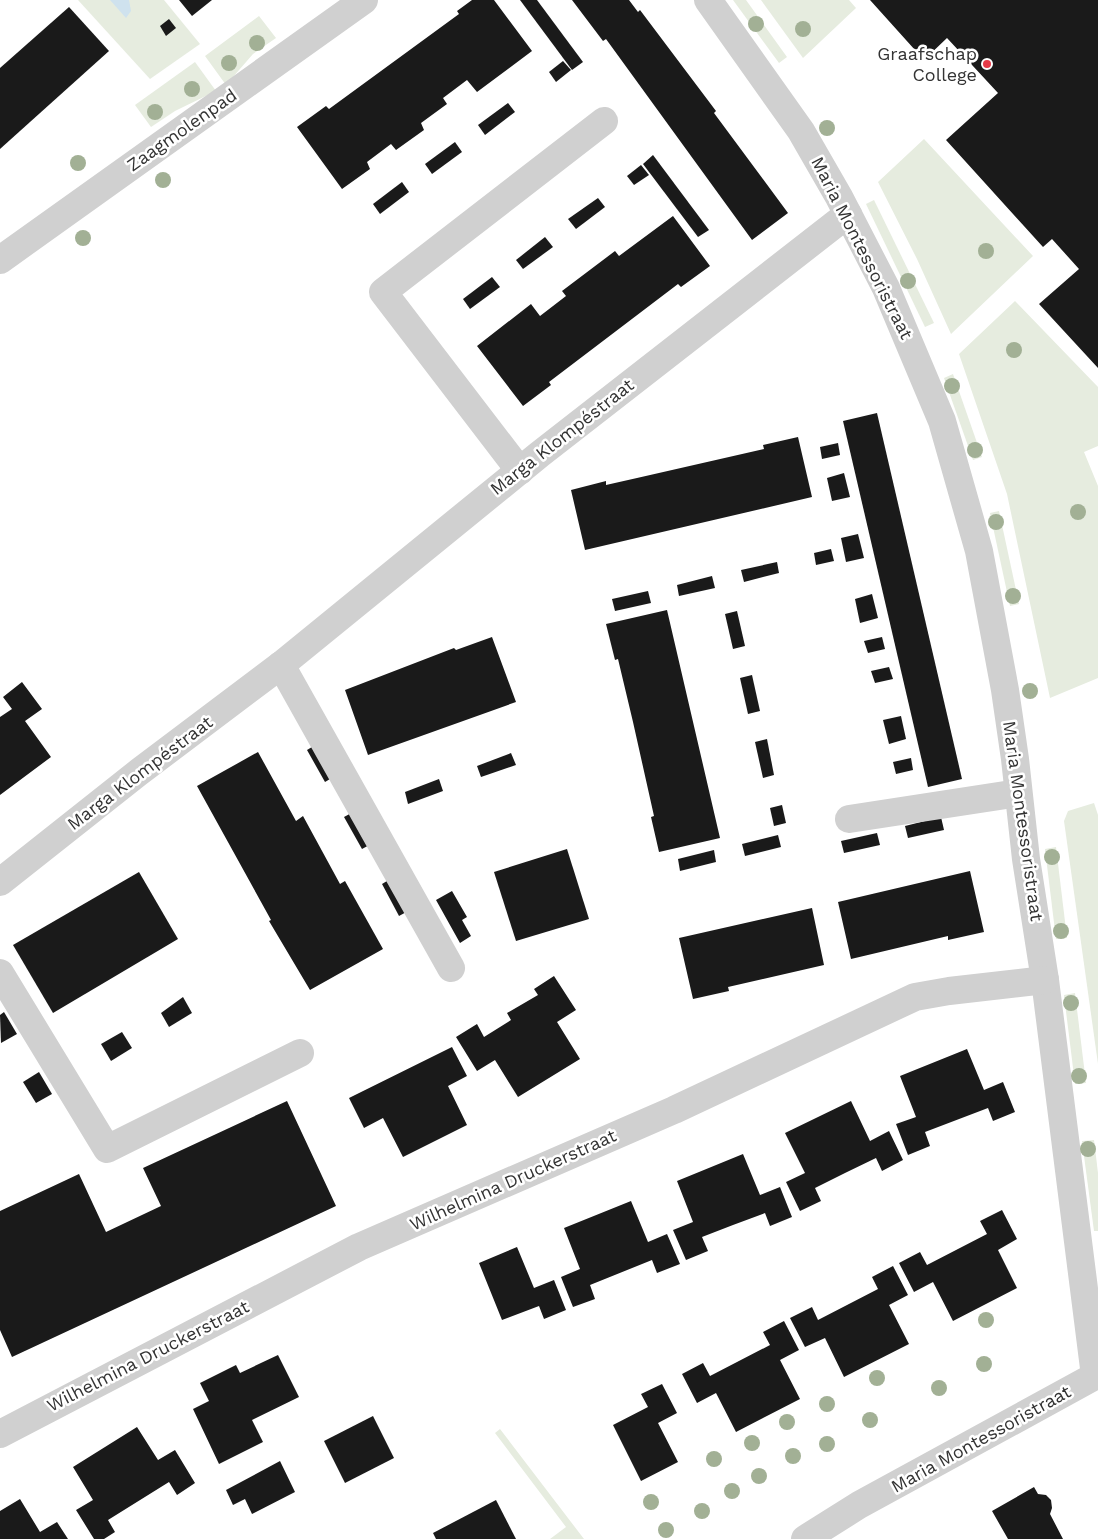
<svg xmlns="http://www.w3.org/2000/svg" width="1098" height="1539" font-family="'Work Sans',sans-serif">
<rect width="100%" height="100%" fill="#fff"/>
<g fill="#e6ecdf">
<polygon points="78,0 164,0 200,44 150,79"/>
<polygon points="733,0 746,0 787,57 779,63"/>
<polygon points="761,0 849,0 856,8 803,58"/>
<polygon points="259,16 276,38 253,54 226,85 205,56"/>
<polygon points="195,62 216,91 175,111 151,127 135,105"/>
<polygon points="924,139 1033,256 951,334 917,259 878,182"/>
<polygon points="874,200 934,323 925,327 866,204"/>
<polygon points="1015,301 1098,387 1098,446 1084,452 1098,486 1098,678 1050,698 1007,494 959,354"/>
<polygon points="953,374 982,457 973,460 944,378"/>
<polygon points="999,511 1019,604 1010,606 990,513"/>
<polygon points="1094,803 1098,815 1098,1064 1064,821 1068,811"/>
<polygon points="1056,847 1067,938 1056,939 1045,849"/>
<polygon points="1075,993 1086,1083 1075,1084 1064,995"/>
<polygon points="1094,1140 1098,1173 1098,1231 1094,1231 1082,1141"/>
<polygon points="500,1429 584,1539 550,1539 566,1527 495,1433"/>
</g>
<polygon fill="#cfe2ee" points="110,0 129,0 131,11 126,18"/>
<g fill="#1a1a1a">
<polygon points="179,0 212,0 192,16"/>
<polygon points="472,0 494,0 532,51 477,92 467,80 443,98 447,104 421,123 424,130 396,150 391,144 367,162 370,169 342,189 297,127 326,106 329,109 459,14 457,11"/>
<polygon points="520,0 537,0 583,62 572,70"/>
<polygon points="572,0 629,0 638,12 640,10 716,111 714,113 788,213 752,240 606,39 603,41"/>
<polygon points="870,0 1098,0 1098,368 1039,304 1079,269 1052,239 1043,247 946,140 998,93 947,38 924,60"/>
<polygon points="69,7 109,51 0,149 0,68"/>
<polygon points="169,19 176,28 166,36 160,26"/>
<polygon points="563,61 571,70 556,82 549,72"/>
<polygon points="508,103 515,112 485,135 478,125"/>
<polygon points="455,142 462,152 432,174 425,164"/>
<polygon points="653,155 709,230 698,237 643,164"/>
<polygon points="641,165 649,175 634,185 627,176"/>
<polygon points="402,182 409,192 380,214 373,204"/>
<polygon points="598,198 605,207 576,229 568,219"/>
<polygon points="673,216 710,266 681,287 678,284 549,382 551,385 523,406 477,346 531,304 540,316 566,296 562,291 615,251 619,256"/>
<polygon points="545,237 553,247 523,269 516,260"/>
<polygon points="492,277 500,287 470,309 463,299"/>
<polygon points="877,413 962,779 928,787 843,421"/>
<polygon points="798,437 812,497 585,550 571,490 606,481 606,485 637,478 764,449 763,445"/>
<polygon points="838,443 840,455 822,459 820,447"/>
<polygon points="844,473 850,497 832,501 827,478"/>
<polygon points="858,534 864,558 846,562 841,538"/>
<polygon points="831,549 834,561 816,565 814,553"/>
<polygon points="777,562 779,573 744,582 741,570"/>
<polygon points="712,576 715,588 679,596 677,585"/>
<polygon points="648,591 651,603 615,611 612,599"/>
<polygon points="872,594 878,618 860,623 855,599"/>
<polygon points="667,610 720,838 659,852 651,817 654,816 633,722 618,659 615,660 606,624"/>
<polygon points="737,611 745,646 733,649 725,614"/>
<polygon points="492,637 516,702 368,755 345,690 454,648 456,650"/>
<polygon points="882,637 885,649 868,653 864,641"/>
<polygon points="889,667 893,679 875,683 871,671"/>
<polygon points="752,675 760,711 748,714 740,678"/>
<polygon points="22,682 42,709 25,721 51,757 0,795 0,717 12,709 3,697"/>
<polygon points="901,716 906,739 889,744 883,720"/>
<polygon points="767,739 774,775 763,778 755,742"/>
<polygon points="317,744 335,776 325,782 307,750"/>
<polygon points="258,752 296,821 303,816 340,884 345,881 383,949 310,990 269,921 271,920 197,786"/>
<polygon points="511,753 516,765 481,777 477,766"/>
<polygon points="911,758 913,770 896,774 893,762"/>
<polygon points="439,779 443,791 408,804 405,792"/>
<polygon points="782,805 786,823 774,826 770,808"/>
<polygon points="355,811 373,843 362,849 344,817"/>
<polygon points="941,817 944,830 908,838 905,826"/>
<polygon points="877,833 880,845 844,853 841,841"/>
<polygon points="778,835 781,847 745,856 742,844"/>
<polygon points="567,849 589,919 516,941 494,872"/>
<polygon points="714,850 716,862 680,871 678,859"/>
<polygon points="970,871 984,932 948,940 948,936 851,959 838,902"/>
<polygon points="139,872 178,939 53,1013 13,945"/>
<polygon points="392,878 410,910 399,916 382,884"/>
<polygon points="452,891 467,917 462,920 471,936 460,943 436,900"/>
<polygon points="812,908 824,965 728,987 729,991 693,999 679,938"/>
<polygon points="554,976 576,1010 557,1022 580,1059 518,1097 495,1060 477,1071 456,1037 477,1024 484,1037 511,1020 507,1013 538,995 534,989"/>
<polygon points="183,997 192,1013 169,1027 161,1013"/>
<polygon points="4,1012 17,1034 1,1043 0,1015"/>
<polygon points="122,1032 132,1048 111,1061 101,1044"/>
<polygon points="452,1047 467,1076 448,1086 467,1125 403,1157 383,1118 364,1128 349,1098"/>
<polygon points="967,1049 984,1090 1003,1082 1015,1112 993,1121 988,1108 925,1132 930,1146 908,1155 896,1124 916,1117 900,1076"/>
<polygon points="39,1072 52,1094 36,1103 23,1082"/>
<polygon points="287,1101 336,1206 12,1357 0,1330 0,1211 79,1174 106,1232 161,1206 143,1168"/>
<polygon points="851,1101 870,1141 889,1131 903,1160 882,1171 876,1158 845,1173 815,1188 821,1201 800,1211 786,1182 805,1173 785,1133"/>
<polygon points="743,1154 760,1195 780,1187 792,1217 770,1226 765,1213 733,1225 702,1237 708,1251 686,1260 673,1230 693,1222 677,1181"/>
<polygon points="631,1201 648,1242 667,1234 680,1264 657,1273 652,1260 590,1285 595,1299 573,1307 561,1277 580,1269 564,1228"/>
<polygon points="1002,1210 1017,1239 998,1250 1017,1288 953,1321 933,1282 914,1292 899,1263 920,1252 927,1265 987,1234 980,1221"/>
<polygon points="517,1247 534,1288 554,1280 566,1310 544,1319 539,1306 502,1320 479,1263"/>
<polygon points="893,1266 908,1295 889,1305 909,1344 844,1377 825,1338 805,1347 790,1318 812,1307 818,1320 878,1289 872,1277"/>
<polygon points="784,1321 799,1350 780,1360 800,1399 736,1432 716,1393 697,1403 682,1374 703,1363 710,1376 770,1345 763,1332"/>
<polygon points="278,1355 299,1397 252,1420 263,1442 219,1464 193,1409 209,1401 200,1383 236,1365 240,1373"/>
<polygon points="662,1384 677,1413 658,1423 678,1462 641,1481 613,1425 648,1407 641,1394"/>
<polygon points="373,1416 394,1458 345,1483 324,1441"/>
<polygon points="137,1427 158,1460 175,1450 195,1483 177,1495 169,1482 108,1520 115,1532 104,1539 94,1539 76,1510 93,1500 73,1467"/>
<polygon points="280,1461 295,1492 252,1514 245,1499 233,1505 226,1490"/>
<polygon points="1034,1487 1038,1494 1046,1495 1051,1500 1052,1508 1050,1514 1063,1539 1008,1539 992,1511"/>
<polygon points="20,1499 40,1532 57,1522 68,1539 0,1539 0,1511"/>
<polygon points="496,1500 516,1539 436,1539 433,1533"/>
</g>
<g fill="none" stroke-linecap="round" stroke-linejoin="round">
<g stroke="#d0d0d0" stroke-width="28">
<polyline points="708,0 801,131 839,197 886,288 942,421 979,551 1005,690 1015,759 1026,859 1045,980 1095,1376 859,1505 805,1539"/>
<polyline points="0,260 364,0"/>
<polyline points="520,471 383,292 604,121"/>
<polyline points="281,665 451,968"/>
<polyline points="849,819 1018,793"/>
<polyline points="0,882 139,772 281,665 540,454 848,214"/>
<polyline points="0,973 107,1149 300,1053"/>
<polyline points="0,1434 359,1247 674,1110 915,997 949,991 1045,980"/>
</g>
</g>
<g fill="#a2b095">
<circle cx="756" cy="24" r="8"/>
<circle cx="803" cy="29" r="8"/>
<circle cx="257" cy="43" r="8"/>
<circle cx="229" cy="63" r="8"/>
<circle cx="192" cy="89" r="8"/>
<circle cx="155" cy="112" r="8"/>
<circle cx="827" cy="128" r="8"/>
<circle cx="78" cy="163" r="8"/>
<circle cx="163" cy="180" r="8"/>
<circle cx="83" cy="238" r="8"/>
<circle cx="986" cy="251" r="8"/>
<circle cx="908" cy="281" r="8"/>
<circle cx="1014" cy="350" r="8"/>
<circle cx="952" cy="386" r="8"/>
<circle cx="975" cy="450" r="8"/>
<circle cx="1078" cy="512" r="8"/>
<circle cx="996" cy="522" r="8"/>
<circle cx="1013" cy="596" r="8"/>
<circle cx="1030" cy="691" r="8"/>
<circle cx="1052" cy="857" r="8"/>
<circle cx="1061" cy="931" r="8"/>
<circle cx="1071" cy="1003" r="8"/>
<circle cx="1079" cy="1076" r="8"/>
<circle cx="1088" cy="1149" r="8"/>
<circle cx="986" cy="1320" r="8"/>
<circle cx="984" cy="1364" r="8"/>
<circle cx="877" cy="1378" r="8"/>
<circle cx="939" cy="1388" r="8"/>
<circle cx="827" cy="1404" r="8"/>
<circle cx="870" cy="1420" r="8"/>
<circle cx="787" cy="1422" r="8"/>
<circle cx="752" cy="1443" r="8"/>
<circle cx="827" cy="1444" r="8"/>
<circle cx="793" cy="1456" r="8"/>
<circle cx="714" cy="1459" r="8"/>
<circle cx="759" cy="1476" r="8"/>
<circle cx="732" cy="1491" r="8"/>
<circle cx="651" cy="1502" r="8"/>
<circle cx="702" cy="1511" r="8"/>
<circle cx="666" cy="1530" r="8"/>
</g>
<circle fill="#e63946" stroke="#fff" stroke-width="2" cx="987" cy="64" r="5"/>
<g text-anchor="middle" stroke-width="5" stroke-linejoin="round" paint-order="stroke">
<g font-size="18" fill="#333" stroke="#fff" text-anchor="end">
<text x="977" y="60">Graafschap<tspan x="977" dy="21">College</tspan></text>
</g>
<g font-size="18" fill="#333" stroke="#fff">
<text transform="translate(182 130) rotate(-35)" y="6">Zaagmolenpad</text>
<text transform="translate(862 248) rotate(63)" y="6">Maria Montessoristraat</text>
<text transform="translate(562 437) rotate(-38)" y="6">Marga Klompéstraat</text>
<text transform="translate(140 773) rotate(-37)" y="6">Marga Klompéstraat</text>
<text transform="translate(1023 821) rotate(82)" y="6">Maria Montessoristraat</text>
<text transform="translate(513 1180) rotate(-24)" y="6">Wilhelmina Druckerstraat</text>
<text transform="translate(148 1356) rotate(-27)" y="6">Wilhelmina Druckerstraat</text>
<text transform="translate(981 1439) rotate(-29)" y="6">Maria Montessoristraat</text>
</g>
</g>
</svg>
